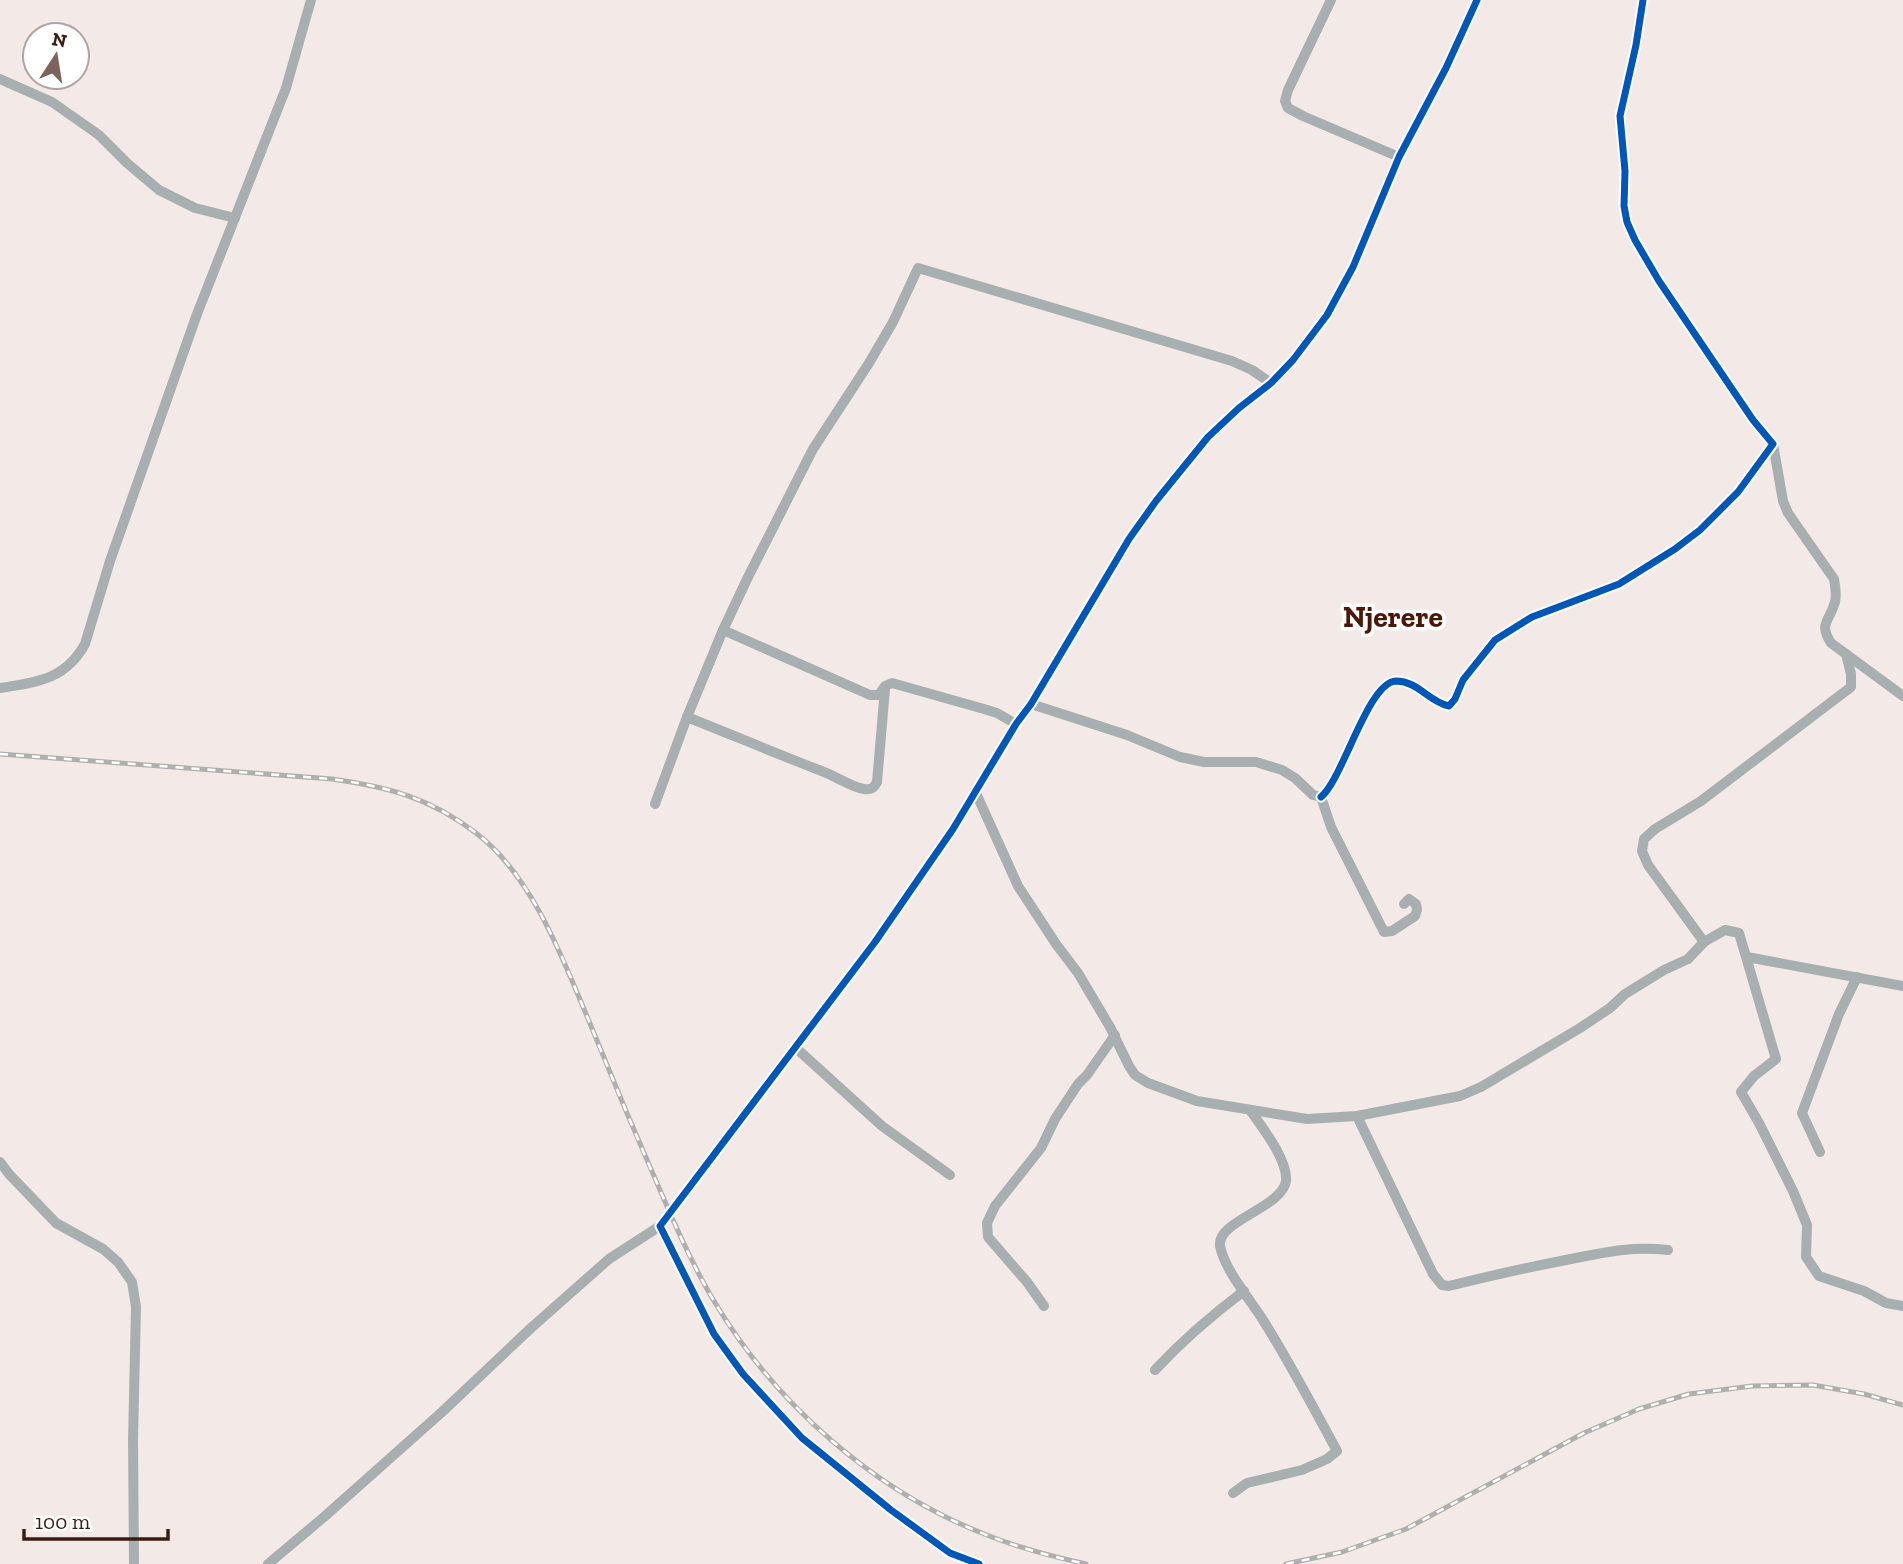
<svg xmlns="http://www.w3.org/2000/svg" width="1903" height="1564" font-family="'Zilla Slab',serif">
<rect width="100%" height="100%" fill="#f3eae7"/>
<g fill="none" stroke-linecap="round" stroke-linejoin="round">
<g stroke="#a8afb1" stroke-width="10">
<polyline points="1331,0 1288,90 1285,101 1288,108 1303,116 1399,157"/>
<polyline points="0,79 52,102 99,135 127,163 159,190 195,208 235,218"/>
<path d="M 1773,444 L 1783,501 L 1788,513 L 1834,579 C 1835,586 1837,594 1835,602 C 1830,621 1818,623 1831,643 L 1903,696"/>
<polyline points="723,630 870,695 879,695 885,686 892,683 984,709 997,713 1016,724"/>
<polyline points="1846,654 1851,674 1851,687 1701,801 1655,829 1644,839 1642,851 1648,865 1704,942 1725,930 1739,933 1776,1059 1754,1076 1741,1092 1759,1123 1793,1191 1807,1225 1806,1257 1819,1276 1864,1291 1886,1303 1903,1306"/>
<path d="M 0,688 C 37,682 65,680 85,644 L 110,561 L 197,314 L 286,88 L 311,0"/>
<polyline points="1031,704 1127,735 1180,757 1204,762 1256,762 1282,770 1295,778 1313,795 1321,797 1331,827 1384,932 1392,931 1415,916 1417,910 1416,904 1409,899 1404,904"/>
<path d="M 687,717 C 732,735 778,754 824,772 C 837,777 851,787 864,789 C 871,790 874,788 877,782 L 885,689"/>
<polyline points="975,791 1018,886 1056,944 1078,973 1110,1027 1129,1066 1135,1075 1148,1083 1197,1101 1307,1119 1357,1116 1460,1096 1481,1087 1580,1028 1610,1008 1625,994 1664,970 1688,959 1704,942"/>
<path d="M 1321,797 C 1343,779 1368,682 1396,681 C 1418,681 1429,702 1449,706 L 1455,699 L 1463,680 L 1495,640 L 1532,617 L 1619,584 L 1675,549 L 1700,530 L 1738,492 L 1773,444 L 1753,420 L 1659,281 L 1635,240 L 1627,222 L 1624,206 L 1625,171 L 1620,116 L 1636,45 L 1643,0"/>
<polyline points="655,804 687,717 723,630 748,577 813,449 869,363 893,322 918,268 1232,361 1252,370 1271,383"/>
<polyline points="1747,957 1903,986"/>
<polyline points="796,1048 882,1126 950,1175"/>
<path d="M 1357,1116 L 1433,1274 L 1442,1285 L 1449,1286 C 1489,1276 1530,1267 1571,1259 C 1605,1252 1632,1246 1668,1250"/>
<polyline points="1820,1152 1802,1113 1839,1014 1857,977"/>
<polyline points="0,1162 9,1174 56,1223 103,1249 118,1262 132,1282 136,1307 133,1440 134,1564"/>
<polyline points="1044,1306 1027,1282 988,1237 987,1223 995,1206 1041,1148 1055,1119 1078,1084 1087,1075 1115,1035"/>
<path d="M 1155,1370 C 1182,1341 1212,1315 1244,1291"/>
<path d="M 1233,1493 L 1247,1483 L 1302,1470 L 1327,1459 L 1337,1451 C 1313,1407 1290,1363 1263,1320 C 1250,1299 1225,1271 1220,1246 C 1216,1221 1282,1208 1286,1181 C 1288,1160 1262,1127 1250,1110"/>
<polyline points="268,1564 324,1517 442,1412 531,1328 609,1259 660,1226"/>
<polyline points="979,1564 950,1553 891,1510 802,1438 743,1374 714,1334 660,1226 875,942 953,829 1016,724 1031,704 1129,539 1156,501 1208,437 1239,408 1271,383 1293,360 1327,315 1353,267 1399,157 1446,68 1477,0"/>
</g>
<g stroke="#b0afb0" stroke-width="5">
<g id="rail">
<path d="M 0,754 L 332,779 C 389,787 430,798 476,833 C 533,876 564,962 591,1026 C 614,1083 638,1140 663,1197 C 678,1232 694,1268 714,1301 C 776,1405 877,1494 992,1537 C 1023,1549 1054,1557 1086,1564"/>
<polyline points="1286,1564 1342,1552 1406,1529 1584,1433 1639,1409 1689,1394 1752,1386 1813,1385 1864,1394 1903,1405"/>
</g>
</g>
<use href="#rail" stroke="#fff" stroke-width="2.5" stroke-dasharray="8" stroke-linecap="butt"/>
<g stroke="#fff" stroke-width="11">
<g id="cycleway">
<path d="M 1321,797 C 1343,779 1368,682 1396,681 C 1418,681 1429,702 1449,706 L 1455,699 L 1463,680 L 1495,640 L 1532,617 L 1619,584 L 1675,549 L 1700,530 L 1738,492 L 1773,444 L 1753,420 L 1659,281 L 1635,240 L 1627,222 L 1624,206 L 1625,171 L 1620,116 L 1636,45 L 1643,0"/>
<polyline points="979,1564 950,1553 891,1510 802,1438 743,1374 714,1334 660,1226 875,942 953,829 1016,724 1031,704 1129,539 1156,501 1208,437 1239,408 1271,383 1293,360 1327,315 1353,267 1399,157 1446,68 1477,0"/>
</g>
</g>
<use href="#cycleway" stroke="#0057b8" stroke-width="7"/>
</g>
<g text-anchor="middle" stroke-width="7" stroke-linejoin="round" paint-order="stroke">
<g font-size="30" font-weight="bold" fill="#4d1706" stroke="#fff">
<text x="1393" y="627">Njerere</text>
</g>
</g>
<g transform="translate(56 56) rotate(12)"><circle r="33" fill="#ffffff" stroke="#b1a4a0" stroke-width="2"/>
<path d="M0-5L12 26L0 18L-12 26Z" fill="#7c645d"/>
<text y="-10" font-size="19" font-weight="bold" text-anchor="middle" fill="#3c1c12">N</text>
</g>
<path d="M24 1529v10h144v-10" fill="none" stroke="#3c1c12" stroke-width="3.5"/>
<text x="35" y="1529" font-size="21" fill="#3c1c12" stroke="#ffffff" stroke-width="5" paint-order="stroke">100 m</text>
</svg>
